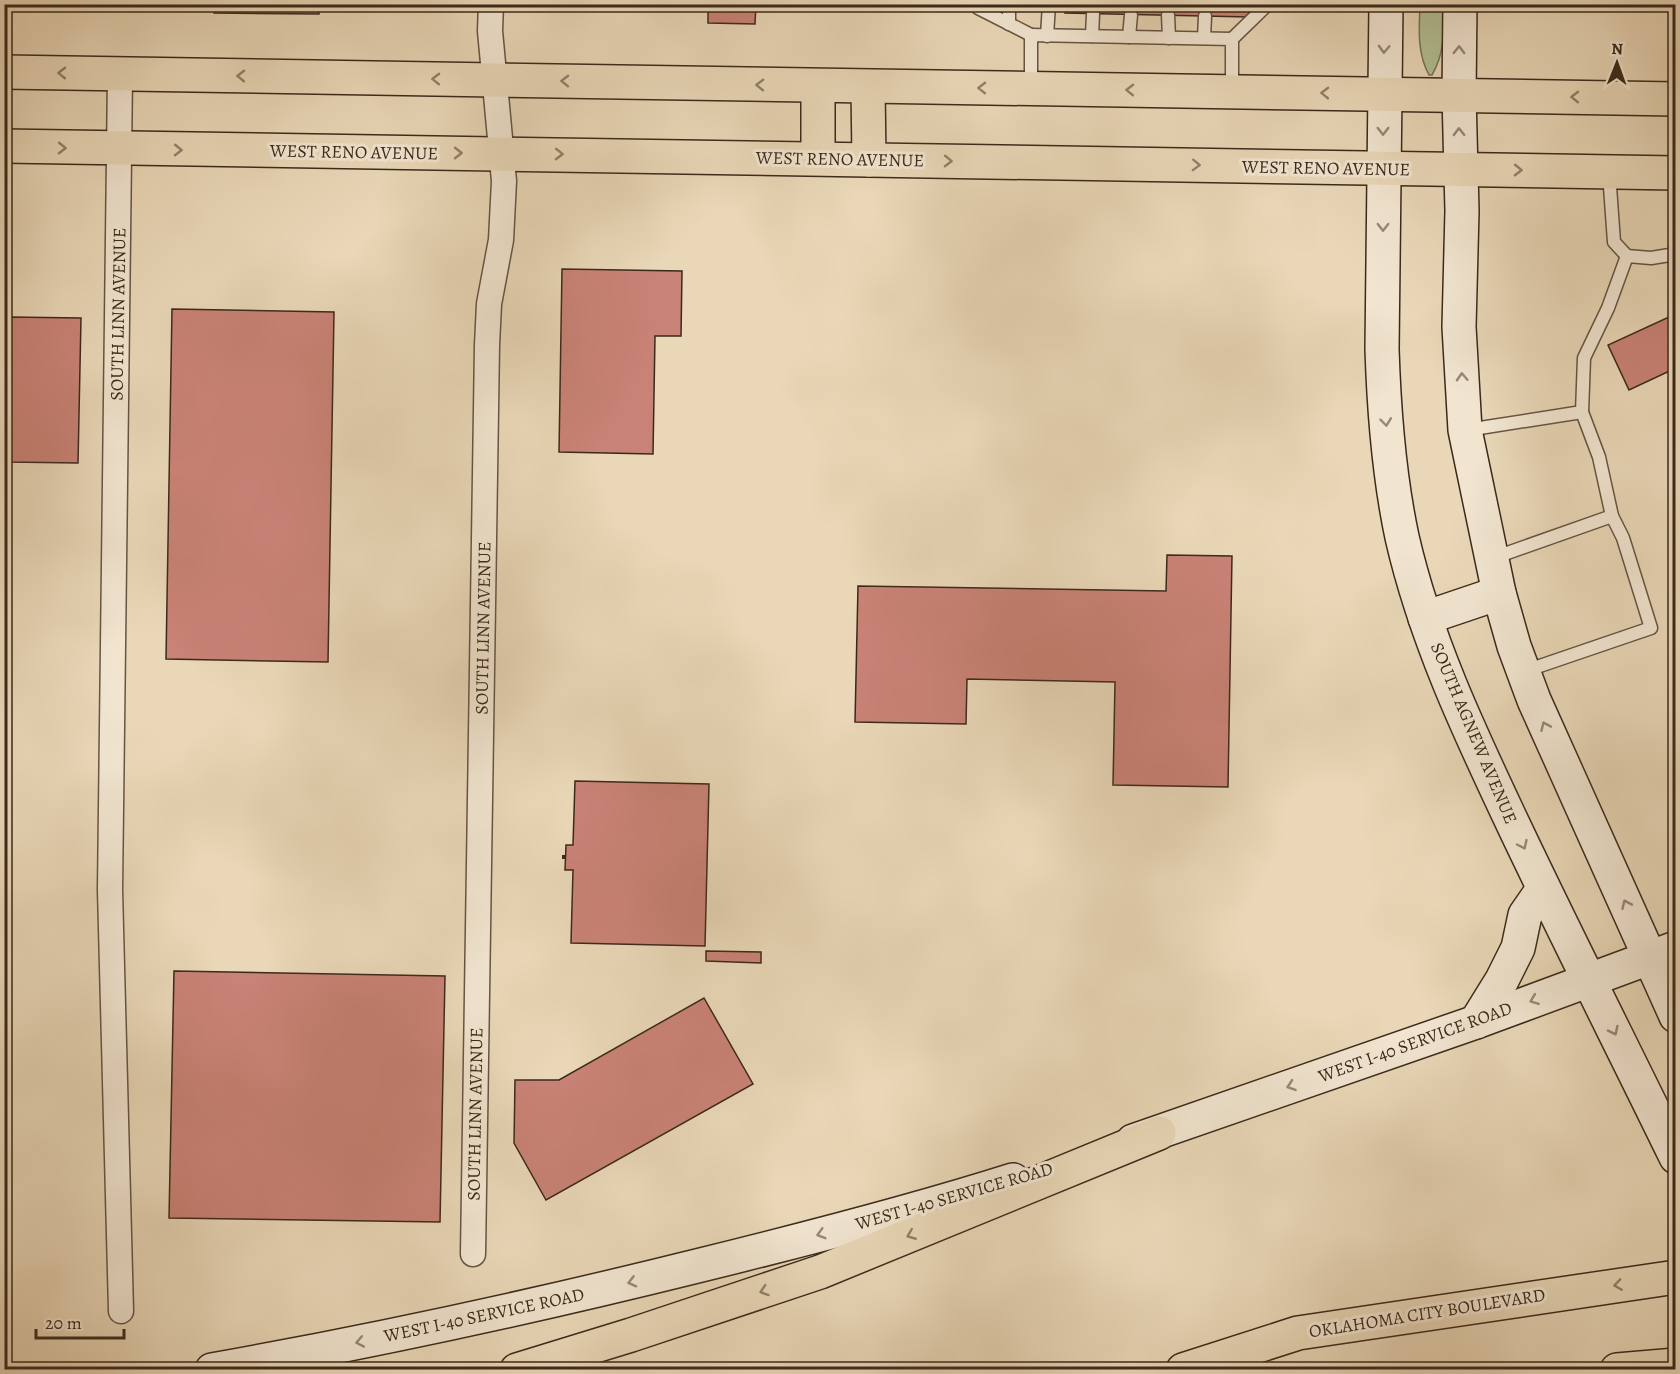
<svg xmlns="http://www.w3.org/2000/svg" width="1680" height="1374" font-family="Alegreya,serif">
<rect width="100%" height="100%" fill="#e9d7b7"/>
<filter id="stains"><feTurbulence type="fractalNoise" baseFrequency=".00333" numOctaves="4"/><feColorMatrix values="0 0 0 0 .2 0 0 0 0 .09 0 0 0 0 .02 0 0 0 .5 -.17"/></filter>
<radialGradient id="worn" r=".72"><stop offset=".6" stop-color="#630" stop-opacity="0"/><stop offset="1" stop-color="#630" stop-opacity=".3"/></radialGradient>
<path fill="#b2bf92" stroke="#767457" stroke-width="1.5" d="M 1420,5 L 1444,5 C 1444,30 1445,53 1432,75 L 1429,75 C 1417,53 1419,30 1420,5 Z"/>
<g fill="#c98276" stroke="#3b2a1c" stroke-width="1.5">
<polygon points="214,4 319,4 319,14 214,13"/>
<polygon points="708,4 756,4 755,24 708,23"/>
<polygon points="1065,4 1249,4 1249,17 1065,13"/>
<polygon points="562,269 682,271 681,336 655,336 653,454 559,452"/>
<polygon points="172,309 334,312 328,662 166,659"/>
<polygon points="10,317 81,318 78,463 8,462"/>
<polygon points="1669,317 1676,331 1676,368 1629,390 1608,345"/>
<polygon points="1167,555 1232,556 1228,787 1113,785 1115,682 967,679 966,724 855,722 858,586 1166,591"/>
<polygon points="575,781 709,784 705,946 571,943 573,870 565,870 566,845 573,845"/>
<polygon points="706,951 761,952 761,963 706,961"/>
<polygon points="174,971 445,976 440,1222 169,1218"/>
<polygon points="704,998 753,1084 546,1200 514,1143 515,1080 559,1080"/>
</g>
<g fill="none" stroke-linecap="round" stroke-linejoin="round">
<g stroke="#665543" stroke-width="15">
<g id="lane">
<polyline points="978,4 978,8 1031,35"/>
<polyline points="1168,15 1169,38"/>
<polyline points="1009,24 1009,4"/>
<polyline points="1047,36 1049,4"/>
<polyline points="1092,36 1093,14"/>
<polyline points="1129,37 1131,15"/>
<polyline points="1204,38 1205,16"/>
<polyline points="1232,39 1268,4"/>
<polyline points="1031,88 1031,35 1232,39 1232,92"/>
<polyline points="1609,173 1614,242 1627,256 1651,258 1676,254"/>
<polyline points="1467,430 1582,412 1584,358 1608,308 1627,256"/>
<polyline points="1493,558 1612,516 1599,457 1582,412"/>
<polyline points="1525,671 1651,628 1623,538 1612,516"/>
</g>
</g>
<g stroke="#665543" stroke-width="27">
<g id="street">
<polyline points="120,74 110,890 121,1311"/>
<polyline points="473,1254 487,345 489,304 501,240 504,181 490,31 491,4"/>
</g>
</g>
<g stroke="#3b2a1c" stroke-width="36">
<g id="secondary">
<path d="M 1386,4 L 1382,349 C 1384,412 1389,476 1402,537 C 1425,638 1469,731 1513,824 C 1566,936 1622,1046 1676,1157"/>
<polyline points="1460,4 1459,95 1462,211 1459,327 1465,430 1499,593 1514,646 1534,700 1676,1016"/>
<polyline points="1425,618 1499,593"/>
<polyline points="1476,1022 1502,980 1518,948 1525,915 1543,889"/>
<polyline points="1133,1141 1476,1022 1676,948"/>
<path d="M 212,1370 C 375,1341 536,1306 697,1266 C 803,1240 909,1213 1013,1180"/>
</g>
</g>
<g stroke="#3b2a1c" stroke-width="36">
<g id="primary">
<polyline points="4,72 1676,99"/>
<polyline points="868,87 869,160"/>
<polyline points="4,146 1676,173"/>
<polyline points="818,158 818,86"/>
<polyline points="1183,1370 1298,1333 1676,1277"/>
</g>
</g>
<g stroke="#3b2a1c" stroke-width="36">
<g id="highway">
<polyline points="517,1370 631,1335 820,1272 1159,1133"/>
<polyline points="1617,1370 1676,1365"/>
</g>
</g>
<polyline stroke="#3b2a1c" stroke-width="4" stroke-dasharray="4.5 3" stroke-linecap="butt" points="562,857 566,857"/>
<use href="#lane" stroke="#f1e5d0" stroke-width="12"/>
<use href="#street" stroke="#f1e5d0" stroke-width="24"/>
<use href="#secondary" stroke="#f1e5d0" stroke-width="33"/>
<use href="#primary" stroke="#e9d7b7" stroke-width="33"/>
<use href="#highway" stroke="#e9d7b7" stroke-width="33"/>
</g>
<defs><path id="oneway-chevron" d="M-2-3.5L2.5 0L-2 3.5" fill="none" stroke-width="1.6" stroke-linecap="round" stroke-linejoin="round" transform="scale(1.5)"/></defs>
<g stroke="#968876">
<use href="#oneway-chevron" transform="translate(1384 49) rotate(92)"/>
<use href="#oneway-chevron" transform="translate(1459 50) rotate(-89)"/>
<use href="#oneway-chevron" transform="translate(1383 131) rotate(90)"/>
<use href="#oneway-chevron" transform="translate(1459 132) rotate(-91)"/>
<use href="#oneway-chevron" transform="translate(1383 227) rotate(90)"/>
<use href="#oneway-chevron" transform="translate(1462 377) rotate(-93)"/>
<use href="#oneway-chevron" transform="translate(1386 422) rotate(83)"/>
<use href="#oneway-chevron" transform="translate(1545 726) rotate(-114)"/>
<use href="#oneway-chevron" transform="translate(1523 845) rotate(65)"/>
<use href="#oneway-chevron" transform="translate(1626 904) rotate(-114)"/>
<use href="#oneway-chevron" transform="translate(1534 1000) rotate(159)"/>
<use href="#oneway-chevron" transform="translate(1614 1031) rotate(64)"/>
<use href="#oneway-chevron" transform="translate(1291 1086) rotate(161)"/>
<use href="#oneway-chevron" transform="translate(821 1234) rotate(164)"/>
<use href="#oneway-chevron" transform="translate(632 1282) rotate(166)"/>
<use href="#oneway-chevron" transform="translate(360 1342) rotate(169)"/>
</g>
<g stroke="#92806a">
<use href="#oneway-chevron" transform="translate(62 73) rotate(-179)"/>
<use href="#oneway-chevron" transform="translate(241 76) rotate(-179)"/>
<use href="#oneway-chevron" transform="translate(436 79) rotate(-179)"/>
<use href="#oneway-chevron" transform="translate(565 81) rotate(-179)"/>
<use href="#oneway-chevron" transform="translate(760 85) rotate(-179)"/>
<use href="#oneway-chevron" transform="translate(982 88) rotate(-179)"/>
<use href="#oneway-chevron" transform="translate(1130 90) rotate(-179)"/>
<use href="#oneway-chevron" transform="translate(1325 93) rotate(-179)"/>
<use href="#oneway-chevron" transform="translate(1575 97) rotate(-179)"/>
<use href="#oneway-chevron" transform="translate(62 148) rotate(1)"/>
<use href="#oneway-chevron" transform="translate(178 150) rotate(1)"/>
<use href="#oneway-chevron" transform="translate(458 153)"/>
<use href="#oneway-chevron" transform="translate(559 154) rotate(1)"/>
<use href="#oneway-chevron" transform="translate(948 161) rotate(1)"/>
<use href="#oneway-chevron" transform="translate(1196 165) rotate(2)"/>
<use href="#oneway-chevron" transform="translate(1518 170) rotate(1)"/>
<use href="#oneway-chevron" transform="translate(911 1235) rotate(158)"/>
<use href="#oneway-chevron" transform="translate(1618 1285) rotate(172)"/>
<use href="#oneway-chevron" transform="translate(764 1291) rotate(162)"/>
</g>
<g text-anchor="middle" stroke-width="6" stroke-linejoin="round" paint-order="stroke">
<g font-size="18" fill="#3b2a1c" stroke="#f1e5d0">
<text transform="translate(354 152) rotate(1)" y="6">WEST RENO AVENUE</text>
<text transform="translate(840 159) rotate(1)" y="6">WEST RENO AVENUE</text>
<text transform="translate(1326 168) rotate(1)" y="6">WEST RENO AVENUE</text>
<text transform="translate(118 314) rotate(-89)" y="6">SOUTH LINN AVENUE</text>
<text transform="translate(483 628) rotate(-89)" y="6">SOUTH LINN AVENUE</text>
<text transform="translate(1474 733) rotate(67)" y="6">SOUTH AGNEW AVENUE</text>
<text transform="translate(1415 1042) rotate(-20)" y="6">WEST I-40 SERVICE ROAD</text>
<text transform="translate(475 1114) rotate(-89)" y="6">SOUTH LINN AVENUE</text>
<text transform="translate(954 1196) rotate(-16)" y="6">WEST I-40 SERVICE ROAD</text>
<text transform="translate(1427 1313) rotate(-9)" y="6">OKLAHOMA CITY BOULEVARD</text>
<text transform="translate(484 1315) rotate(-12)" y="6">WEST I-40 SERVICE ROAD</text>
</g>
</g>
<rect width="1680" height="1374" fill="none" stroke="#e9d7b7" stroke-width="24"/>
<rect x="6" y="6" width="1668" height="1362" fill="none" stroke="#3b2a1c" stroke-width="3"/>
<rect x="12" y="12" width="1656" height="1350" fill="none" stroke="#3b2a1c" stroke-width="1.5"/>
<g transform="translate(1617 63) rotate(1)" stroke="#f1e5d0" stroke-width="4.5" paint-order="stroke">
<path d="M0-4.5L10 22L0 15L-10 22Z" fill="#3b2a1c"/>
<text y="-9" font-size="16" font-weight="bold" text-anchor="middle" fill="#3b2a1c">N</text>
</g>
<path d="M36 1329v9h88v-9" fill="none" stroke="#3b2a1c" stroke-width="3"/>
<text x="45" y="1329" font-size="18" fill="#3b2a1c" stroke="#f1e5d0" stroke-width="4.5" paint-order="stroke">20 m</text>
<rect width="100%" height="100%" filter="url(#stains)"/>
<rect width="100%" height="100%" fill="url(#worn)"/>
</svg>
